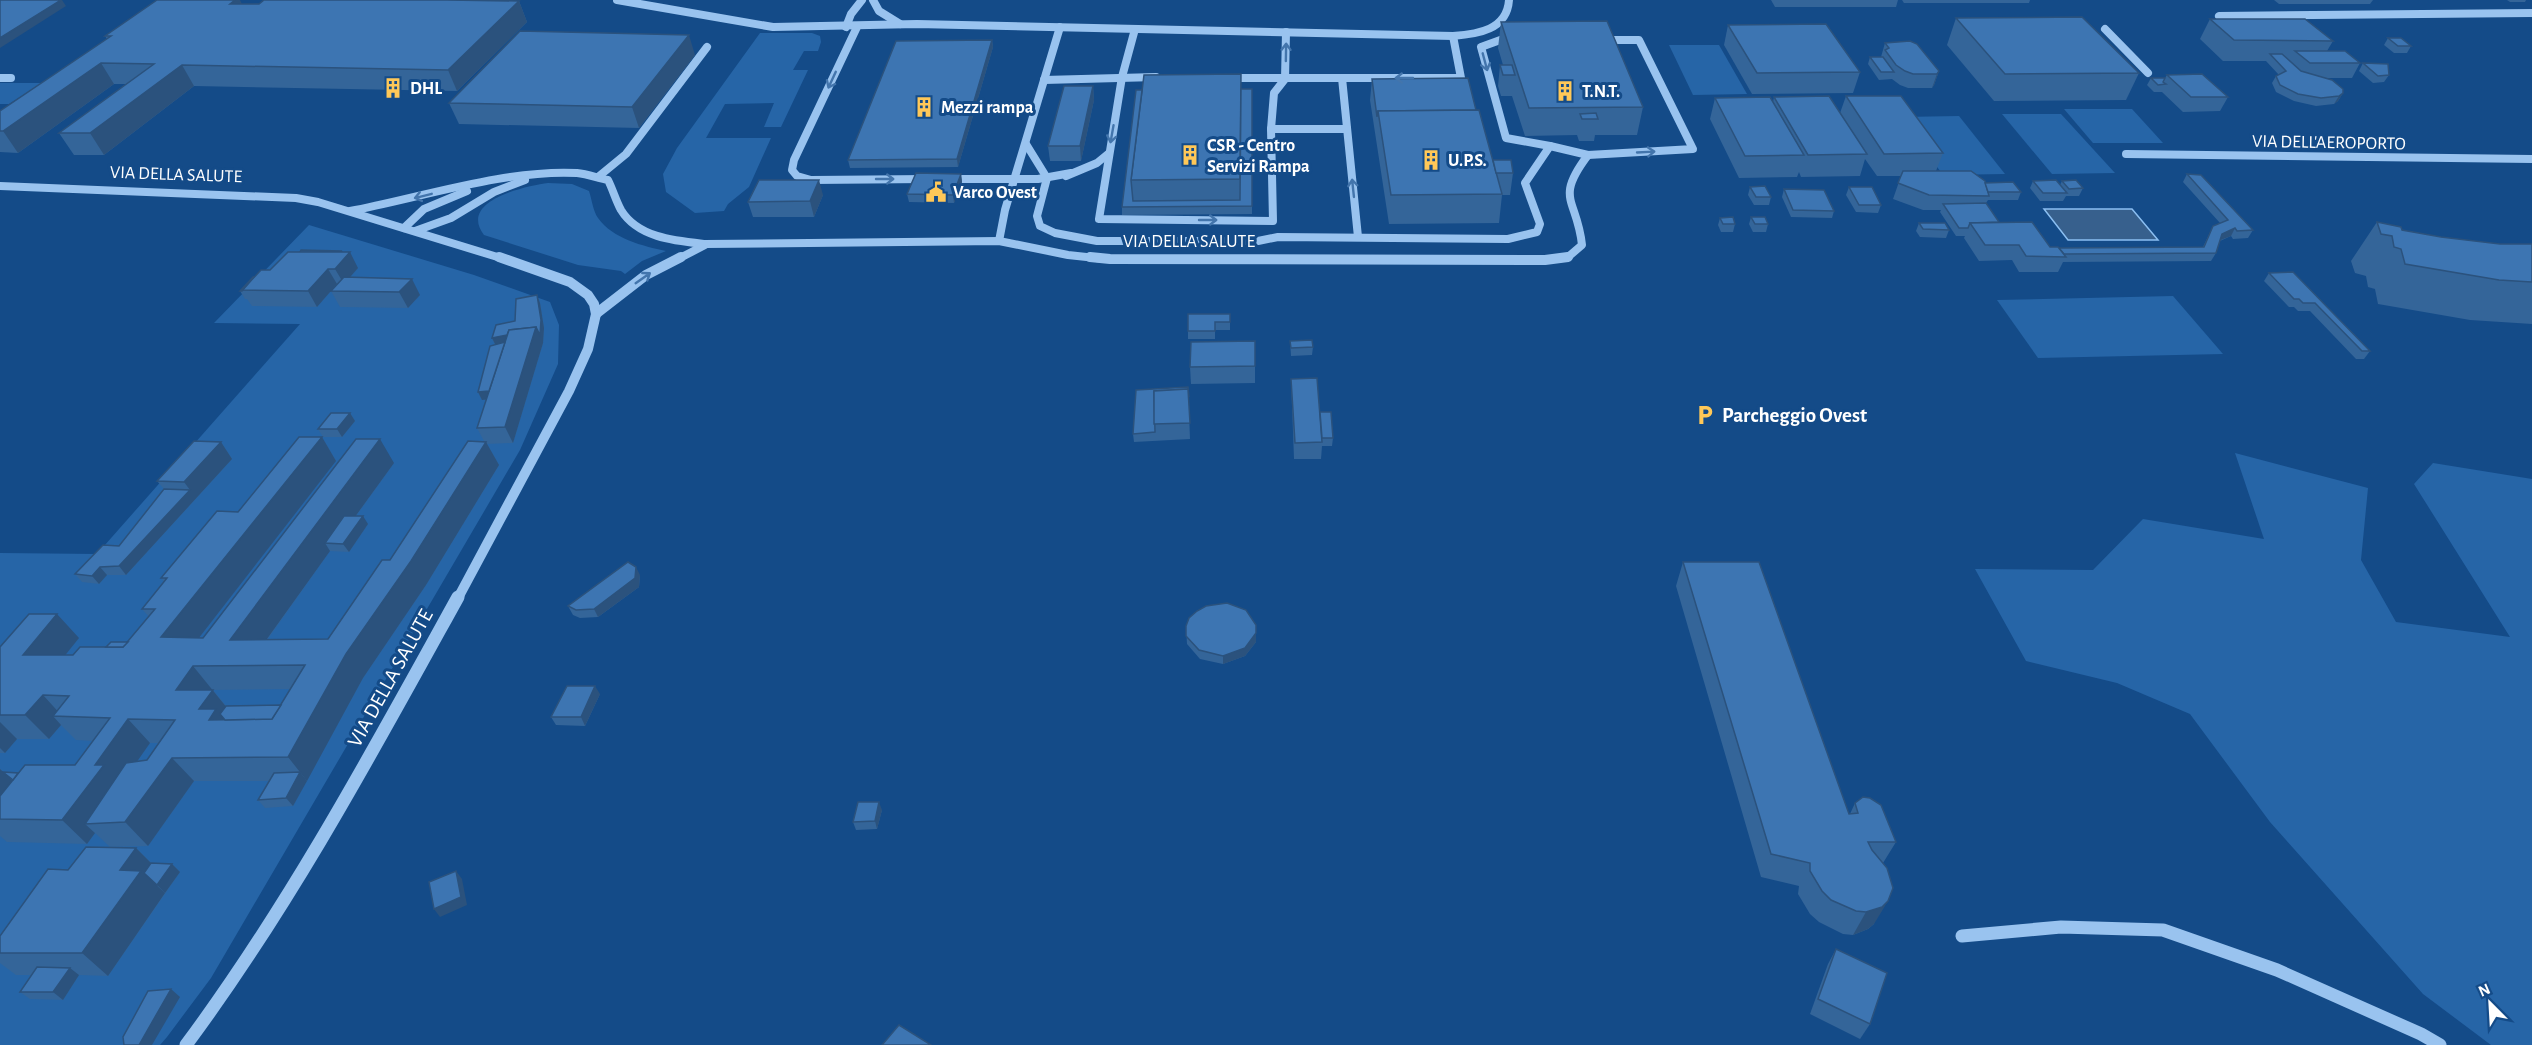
<svg xmlns="http://www.w3.org/2000/svg" width="2532" height="1045" font-family="'Alegreya Sans',sans-serif">
<rect width="100%" height="100%" fill="#144b88"/>
<g fill="#2665a7">
<polygon points="760,33 812,33 820,36 821,42 818,51 804,51 793,70 808,70 781,127 764,127 774,103 725,104 706,138 771,138 749,187 728,204 724,211 695,213 666,192 663,174 677,148"/>
<polygon points="1669,45 1719,45 1747,94 1693,95"/>
<polygon points="0,83 42,83 9,104 0,104"/>
<polygon points="2064,109 2132,109 2163,143 2093,143"/>
<polygon points="2002,114 2061,114 2115,173 2052,174"/>
<polygon points="1959,116 2005,174 1943,175 1901,117"/>
<path d="M 548,183 L 572,184 L 589,191 C 592,200 593,211 598,218 C 613,239 643,246 666,251 L 642,261 L 625,274 L 621,271 L 578,265 L 484,235 C 458,201 525,186 548,183 Z"/>
<polygon points="309,225 474,275 550,302 559,325 558,364 520,450 211,978 167,1037 160,1045 0,1045 0,553 97,554 300,324 214,323"/>
<polygon points="2173,296 2223,354 2038,358 1997,300"/>
<polygon points="2235,453 2368,488 2361,560 2396,622 2510,637 2414,484 2433,463 2532,479 2532,1045 2491,1045 2423,994 2270,822 2190,714 2117,683 2026,661 1975,569 2093,570 2143,519 2264,539"/>
</g>
<polygon fill="#37608d" stroke="#8bbff2" stroke-width="1.5" points="2044,209 2132,209 2158,240 2068,240"/>
<g fill="none" stroke-linecap="round" stroke-linejoin="round">
<g stroke="#99c3ef" stroke-width="8">
<path d="M 617,0 L 773,27 L 917,24 L 1453,36 C 1478,34 1507,30 1509,0"/>
<polyline points="873,0 879,11 900,24"/>
<polyline points="846,27 851,14 862,0"/>
<polyline points="857,27 794,160 792,170 797,176 811,180 928,179"/>
<polyline points="2233,27 2219,16 2532,13"/>
<polyline points="1135,29 1122,77 1099,219 1273,221 1271,129 1274,93 1285,79 1286,32"/>
<polyline points="2105,29 2148,73"/>
<polyline points="1511,39 1503,39 1481,47 1506,138 1550,146"/>
<polyline points="0,78 11,78"/>
<polyline points="1228,78 1461,78 1453,36"/>
<polyline points="1342,78 1358,237"/>
<polyline points="1044,80 1156,77"/>
<polyline points="1271,129 1347,129"/>
<path d="M 1026,144 L 1047,178 L 1037,216 L 1040,226 L 1055,233 L 1097,241 L 1258,241 L 1278,237 L 1508,239 L 1537,232 L 1540,224 L 1525,183 L 1550,146 L 1588,155 C 1554,200 1577,198 1582,245 L 1568,257 L 1556,259"/>
<polyline points="2126,154 2532,159"/>
<polyline points="1588,155 1693,149 1639,40 1601,40"/>
<polyline points="1066,176 1097,163 1108,154"/>
<polyline points="598,177 626,154 707,47"/>
<polyline points="950,179 1038,179 1071,173"/>
<polyline points="0,186 296,198 318,202 504,259"/>
<path d="M 350,211 C 419,198 507,169 577,173 C 587,174 598,178 608,180 C 613,190 616,201 621,210 C 638,238 676,241 705,244 L 999,241 L 1068,255 L 1105,259"/>
<polyline points="404,228 424,209 467,191"/>
<polyline points="415,231 451,218 494,192 525,180"/>
<polyline points="999,241 1005,210 1060,27"/>
<polyline points="678,259 705,245"/>
</g>
<g stroke="#99c3ef" stroke-width="10">
<polyline points="1090,257 1110,259 1545,260 1568,257"/>
<polyline points="597,313 646,275 681,257"/>
<polyline points="458,598 569,391 588,349 596,314 594,304 588,295 570,282 499,257"/>
</g>
<g stroke="#99c3ef" stroke-width="13">
<polyline points="1962,936 2061,927 2163,930 2277,970 2421,1034 2440,1045"/>
<path d="M 186,1045 C 290,905 374,749 458,597"/>
</g>
</g>
<g fill="#346599" fill-rule="evenodd">
<polygon points="1771,0 1898,0 1896,7 1775,7"/>
<polygon points="1902,0 2030,0 2029,3 1904,3"/>
<polygon points="2274,0 2373,0 2370,4 2279,4"/>
<polygon points="2507,0 2526,0 2525,2 2510,2"/>
<polygon points="519,1 527,22 457,91 194,86 104,155 74,155 59,133 126,84 114,84 18,153 0,152 0,111 107,39 105,36 242,4"/>
<polygon points="1956,18 2139,73 2126,100 1994,101 1947,45"/>
<polygon points="2210,19 2333,41 2327,51 2360,63 2352,78 2325,78 2343,93 2338,101 2334,104 2316,106 2294,101 2276,92 2272,83 2276,76 2279,75 2266,61 2223,61 2200,39"/>
<polygon points="1501,22 1643,107 1637,135 1595,135 1594,141 1579,141 1577,135 1525,136 1512,96 1501,96 1498,86 1500,65 1503,65 1498,48"/>
<polygon points="1728,25 1860,72 1853,93 1752,94 1724,45"/>
<polygon points="2388,38 2411,46 2407,53 2394,53 2384,45"/>
<polygon points="992,40 993,47 958,167 850,168 848,160"/>
<polygon points="1885,43 1939,71 1934,85 1932,88 1908,88 1900,85 1892,79 1879,80 1868,64 1870,57 1881,57"/>
<polygon points="695,55 639,128 459,124 449,103"/>
<polygon points="2363,63 2389,75 2384,82 2373,83 2359,71"/>
<polygon points="2167,75 2228,97 2220,111 2183,112 2162,92 2154,92 2147,85 2151,78 2165,78"/>
<polygon points="1372,79 1476,110 1493,160 1513,173 1510,195 1502,195 1499,223 1389,224 1370,100"/>
<polygon points="1093,86 1094,100 1081,161 1050,161 1048,146"/>
<polygon points="1252,89 1252,214 1122,215 1122,207 1136,90"/>
<polygon points="1846,96 1943,153 1936,171 2021,192 2018,200 1988,200 1986,203 1999,222 2050,247 2059,248 2203,247 2213,226 2220,223 2183,182 2187,174 2253,230 2248,238 2233,239 2231,236 2220,241 2216,253 2211,261 2063,262 2058,272 2019,272 2012,260 1979,261 1964,238 1965,236 1956,236 1940,212 1941,210 1923,210 1893,199 1901,176 1877,176 1865,159 1860,176 1801,177 1799,172 1797,177 1739,178 1710,119 1715,98 1773,102 1774,97 1840,113"/>
<polygon points="961,174 962,182 954,203 909,202 907,194"/>
<polygon points="2033,181 2060,185 2062,181 2083,188 2079,196 2066,196 2063,201 2040,201 2030,188"/>
<polygon points="1750,187 1771,197 1769,205 1754,205 1748,195"/>
<polygon points="1849,187 1881,205 1878,213 1856,212 1846,195"/>
<polygon points="1784,189 1834,211 1832,218 1791,217 1782,197"/>
<polygon points="823,195 814,217 753,217 748,202"/>
<polygon points="1751,217 1768,224 1766,232 1753,232 1749,224"/>
<polygon points="1720,218 1735,224 1733,232 1721,232 1718,225"/>
<polygon points="2377,222 2402,230 2441,237 2500,244 2532,244 2532,324 2470,320 2378,304 2375,289 2368,287 2366,276 2355,273 2351,261"/>
<polygon points="1919,223 1949,230 1946,238 1920,237 1916,231"/>
<polygon points="342,251 358,268 350,277 420,295 408,308 340,307 331,291 337,284 317,307 252,306 247,299 245,299 240,291 254,277 270,270"/>
<polygon points="2293,272 2370,351 2364,359 2356,359 2310,311 2298,311 2294,307 2289,307 2264,281 2269,273"/>
<path d="M 537,295 L 540,303 L 544,328 L 543,343 L 513,443 L 487,444 L 499,465 L 426,585 L 363,678 L 293,806 L 265,808 L 258,800 L 269,781 L 194,781 L 148,846 L 110,847 L 95,833 L 87,844 L 7,842 L 0,836 L 0,769 L 3,772 L 18,773 L 75,765 L 93,741 L 76,740 L 61,725 L 49,739 L 17,739 L 5,753 L 0,753 L 0,647 L 79,638 L 65,655 L 73,655 L 128,642 L 149,617 L 142,609 L 164,582 L 161,578 L 238,512 L 322,437 L 336,461 L 199,638 L 203,638 L 394,463 L 356,516 L 368,524 L 349,552 L 330,551 L 267,640 L 328,639 L 484,441 L 477,428 L 486,400 L 482,400 L 478,392 L 495,345 L 492,338 L 515,321 ZM 291,689 L 281,705 L 226,706 L 213,690 ZM 150,743 L 159,743 L 147,760 L 137,761 Z"/>
<polygon points="1230,314 1230,330 1215,330 1215,339 1188,339 1188,331"/>
<polygon points="1255,341 1255,383 1191,384 1190,367"/>
<polygon points="1290,341 1313,347 1312,355 1291,356"/>
<polygon points="1291,379 1320,412 1333,438 1332,446 1322,446 1321,459 1294,459"/>
<polygon points="1188,387 1190,439 1134,442 1133,434"/>
<polygon points="350,413 355,421 342,437 323,437 318,429"/>
<polygon points="221,442 232,459 126,575 107,575 99,584 82,582 75,574 119,546 164,489 157,481"/>
<polygon points="1683,562 1849,814 1850,814 1855,803 1896,842 1883,863 1874,924 1868,929 1853,935 1843,934 1819,922 1810,914 1798,894 1799,886 1761,877 1676,586"/>
<polygon points="640,575 639,587 598,617 580,618 573,615 568,606"/>
<polygon points="1186,626 1256,633 1256,642 1245,656 1223,664 1200,659 1187,644"/>
<polygon points="600,694 585,726 556,725 551,717"/>
<polygon points="882,810 877,829 856,830 853,822"/>
<polygon points="136,848 151,863 172,864 180,872 108,976 79,975 63,1000 30,999 20,992 32,975 16,975 0,963 0,936 68,870"/>
<polygon points="1836,949 1870,1024 1860,1039 1810,1014 1828,964"/>
</g>
<g fill="#2b527d">
<polygon points="61,0 62,0 66,6 0,48 0,38"/>
<polygon points="235,0 240,0 249,18 230,4"/>
<polygon points="519,1 527,22 457,91 448,70"/>
<polygon points="689,35 695,55 639,128 632,107"/>
<polygon points="992,40 993,47 958,167 957,159"/>
<polygon points="101,63 114,84 18,153 3,131"/>
<polygon points="182,65 194,86 104,155 90,133"/>
<polygon points="1939,71 1934,85 1932,88 1937,74"/>
<polygon points="1093,86 1094,100 1081,161 1080,146"/>
<polygon points="2343,93 2338,101 2334,104 2339,96"/>
<polygon points="961,174 962,182 954,203 953,195"/>
<polygon points="819,180 823,195 814,217 810,201"/>
<polygon points="2235,228 2231,236 2218,241 2222,234"/>
<polygon points="342,251 346,257 350,252 358,268 344,284 335,269 334,260"/>
<polygon points="328,269 337,284 317,307 308,291"/>
<polygon points="412,279 420,295 408,308 399,292"/>
<polygon points="537,295 540,303 544,328 543,343 513,443 505,427 501,398 482,400 478,392 496,346 492,338 513,334"/>
<polygon points="350,413 355,421 342,437 337,429"/>
<polygon points="322,437 336,461 181,661 161,637"/>
<polygon points="380,439 394,463 336,543 325,543 330,551 249,664 230,640"/>
<polygon points="221,442 232,459 126,575 119,566 190,490 184,482"/>
<polygon points="486,442 499,465 426,585 363,678 307,781 288,757 346,654"/>
<polygon points="363,516 368,524 349,552 343,544"/>
<polygon points="100,567 107,575 99,584 92,576"/>
<polygon points="636,567 640,575 639,587 598,617 594,609"/>
<polygon points="57,614 79,638 46,679 23,655"/>
<polygon points="1256,633 1256,642 1245,656 1223,664 1223,656"/>
<polygon points="193,666 232,714 222,736 176,690"/>
<polygon points="595,686 600,694 585,726 581,717"/>
<polygon points="43,695 63,717 53,716 61,725 49,739 25,715"/>
<polygon points="128,719 150,743 122,783 85,824 95,833 87,844 62,820 95,765"/>
<polygon points="0,722 17,739 5,753 0,748"/>
<polygon points="172,758 194,781 148,846 125,822"/>
<polygon points="0,769 25,792 0,819"/>
<polygon points="300,772 307,781 293,806 286,798"/>
<polygon points="879,802 882,810 877,829 875,821"/>
<polygon points="136,848 159,871 152,881 165,893 108,976 82,953 120,870"/>
<polygon points="172,864 180,872 165,893 157,885"/>
<polygon points="456,871 462,879 467,905 440,917 434,909"/>
<polygon points="1888,901 1874,924 1868,929 1853,935 1866,912"/>
<polygon points="70,968 79,975 63,1000 53,992"/>
<polygon points="171,989 180,997 152,1045 139,1045"/>
</g>
<g fill="#3d75b2" stroke="#2b527d" stroke-width="1.5" fill-rule="evenodd">
<polygon points="0,0 61,0 0,38"/>
<polygon points="157,0 235,0 230,4 259,4 264,0 447,0 519,1 448,70 182,65 90,133 59,133 154,64 101,63 3,131 0,131 0,111 111,36 105,36"/>
<polygon points="2082,17 2139,73 2005,74 1956,18"/>
<polygon points="2210,19 2305,19 2333,41 2234,40"/>
<polygon points="1607,21 1643,107 1529,108 1501,22"/>
<polygon points="1826,24 1860,72 1757,73 1728,25"/>
<polygon points="520,31 689,35 632,107 449,103"/>
<polygon points="2388,38 2401,38 2411,46 2398,46"/>
<polygon points="992,40 957,159 848,160 896,41"/>
<polygon points="1910,41 1917,44 1939,71 1937,74 1913,74 1905,71 1896,65 1885,50 1889,48 1885,43"/>
<polygon points="2295,51 2345,51 2360,63 2310,63"/>
<polygon points="2270,54 2282,54 2301,71 2332,80 2343,89 2343,93 2339,96 2321,98 2298,94 2280,85 2276,76 2286,71"/>
<polygon points="1870,57 1883,57 1894,72 1881,72"/>
<polygon points="2363,63 2388,64 2389,75 2378,76"/>
<polygon points="1500,65 1512,65 1515,75 1503,75"/>
<polygon points="1241,74 1240,179 1131,180 1144,75"/>
<polygon points="2202,74 2228,97 2191,97 2167,75"/>
<polygon points="1468,78 1476,110 1378,111 1377,117 1372,79"/>
<polygon points="2151,78 2165,78 2163,82 2166,84 2158,85"/>
<polygon points="1064,86 1093,86 1080,146 1048,146"/>
<polygon points="1241,89 1252,89 1252,206 1122,207 1136,90 1142,90 1131,180 1133,201 1240,200"/>
<polygon points="1829,96 1867,154 1808,155 1774,97"/>
<polygon points="1846,96 1901,96 1943,153 1884,154"/>
<polygon points="1770,97 1804,155 1745,156 1715,98"/>
<polygon points="1479,110 1502,194 1391,195 1378,111"/>
<polygon points="1596,113 1598,119 1582,119 1580,114"/>
<polygon points="1493,160 1511,160 1513,173 1496,173"/>
<polygon points="1903,171 1971,171 1985,181 1989,196 1929,195 1898,183"/>
<polygon points="916,173 961,174 953,195 907,194"/>
<polygon points="2187,174 2201,175 2253,230 2237,231 2235,228 2222,234 2216,253 2064,254 2059,248 2204,247 2213,226 2228,220"/>
<polygon points="759,180 819,180 810,201 748,202"/>
<polygon points="2056,180 2067,193 2043,193 2033,181"/>
<polygon points="2076,180 2083,188 2069,189 2062,181"/>
<polygon points="2013,182 2021,192 1988,192 1985,183"/>
<polygon points="1765,186 1771,197 1756,197 1750,187"/>
<polygon points="1849,187 1872,187 1881,205 1859,205"/>
<polygon points="1784,189 1824,190 1834,211 1793,210"/>
<polygon points="1986,203 1999,222 1970,223 1968,228 1959,228 1943,204"/>
<polygon points="1733,217 1735,224 1723,224 1720,218"/>
<polygon points="1751,217 1765,217 1768,224 1755,224"/>
<polygon points="2032,222 2050,247 2058,247 2066,257 2026,256 2019,245 1985,245 1970,223"/>
<polygon points="2377,222 2401,227 2402,230 2441,237 2500,244 2532,244 2532,282 2499,280 2405,264 2401,249 2394,247 2392,236 2381,234"/>
<polygon points="1919,223 1945,223 1949,230 1923,229"/>
<polygon points="301,250 342,251 340,252 300,252"/>
<polygon points="288,252 350,252 335,269 328,269 308,291 242,290 261,270 270,270"/>
<polygon points="2293,272 2370,351 2362,351 2315,303 2303,303 2299,299 2294,299 2269,273"/>
<polygon points="253,277 254,277 242,291 240,291"/>
<polygon points="344,277 412,279 399,292 331,291"/>
<polygon points="537,295 541,320 540,335 536,327 509,330 507,335 492,338 496,325 515,321 516,299"/>
<polygon points="1188,314 1230,314 1230,322 1215,322 1215,331 1188,331"/>
<polygon points="536,327 505,427 477,428 509,330"/>
<polygon points="1312,340 1313,347 1291,348 1290,341"/>
<polygon points="1255,341 1255,366 1190,367 1191,342"/>
<polygon points="505,342 489,391 478,392 490,346"/>
<polygon points="1317,378 1322,442 1295,443 1291,379"/>
<polygon points="1188,387 1189,397 1188,389 1154,391 1155,432 1133,434 1136,390"/>
<polygon points="1188,389 1190,423 1154,424 1154,391"/>
<polygon points="1320,412 1331,412 1333,438 1322,438"/>
<polygon points="331,413 350,413 337,429 318,429"/>
<path d="M 299,437 L 322,437 L 161,637 L 203,638 L 356,439 L 380,439 L 230,640 L 328,639 L 382,560 L 390,560 L 468,441 L 486,442 L 411,561 L 346,654 L 288,757 L 172,758 L 125,822 L 85,824 L 126,763 L 147,760 L 175,720 L 128,719 L 95,765 L 104,765 L 62,820 L 0,819 L 0,796 L 25,765 L 75,765 L 110,718 L 53,716 L 69,696 L 43,695 L 25,715 L 0,715 L 0,647 L 29,614 L 57,614 L 23,655 L 73,655 L 80,647 L 123,647 L 155,609 L 142,609 L 167,578 L 161,578 L 217,511 L 238,512 ZM 305,665 L 272,719 L 209,720 L 216,709 L 199,709 L 213,690 L 176,690 L 193,666 Z"/>
<polygon points="194,441 221,442 184,482 157,481"/>
<polygon points="164,489 190,490 119,566 100,567 92,576 75,574 103,545 119,546"/>
<polygon points="344,516 363,516 343,544 325,543"/>
<polygon points="628,562 636,567 635,578 594,609 576,610 568,606"/>
<polygon points="1683,562 1759,562 1849,814 1858,813 1855,803 1863,797 1870,798 1881,805 1896,842 1868,842 1872,850 1887,868 1893,888 1888,901 1882,907 1866,912 1856,911 1831,900 1822,891 1810,871 1810,863 1771,854"/>
<polygon points="1227,603 1246,610 1256,625 1256,633 1245,648 1223,656 1199,650 1186,636 1186,626 1189,618 1197,611 1206,606"/>
<polygon points="111,642 128,642 123,647 106,647"/>
<polygon points="567,686 595,686 581,717 551,717"/>
<polygon points="281,705 272,719 225,720 220,714 226,706"/>
<polygon points="3,772 18,773 13,780"/>
<polygon points="300,772 286,798 258,800 274,773"/>
<polygon points="858,802 879,802 875,821 853,822"/>
<polygon points="86,847 136,848 120,870 141,871 82,953 0,953 0,936 48,869 68,870"/>
<polygon points="151,863 172,864 157,885 144,873"/>
<polygon points="456,871 461,897 434,909 429,882"/>
<polygon points="1836,949 1887,973 1870,1024 1818,999"/>
<polygon points="37,967 70,968 53,992 20,992"/>
<polygon points="171,989 139,1045 124,1045 123,1037 148,991"/>
<polygon points="899,1025 931,1045 882,1045"/>
</g>
<defs><path id="oneway-shaft" d="M-6 0H5M1.5-3L5.5 0L1.5 3" fill="none" stroke-width="1.6" stroke-linecap="round" stroke-linejoin="round" transform="scale(1.5)"/></defs>
<g stroke="#4375ac">
<use href="#oneway-shaft" transform="translate(1286 52) rotate(-89)"/>
<use href="#oneway-shaft" transform="translate(1485 62) rotate(75)"/>
<use href="#oneway-shaft" transform="translate(1404 78) rotate(180)"/>
<use href="#oneway-shaft" transform="translate(832 80) rotate(115)"/>
<use href="#oneway-shaft" transform="translate(1112 134) rotate(100)"/>
<use href="#oneway-shaft" transform="translate(1646 152) rotate(-3)"/>
<use href="#oneway-shaft" transform="translate(885 179)"/>
<use href="#oneway-shaft" transform="translate(1353 188) rotate(-96)"/>
<use href="#oneway-shaft" transform="translate(423 196) rotate(166)"/>
<use href="#oneway-shaft" transform="translate(1208 220)"/>
<use href="#oneway-shaft" transform="translate(643 278) rotate(-35)"/>
</g>
<defs>
<g id="building-bare" transform="scale(1.62)"><path d="M-4-6H4V6H1V3H-1V6H-4ZM-2.5-4.3h1.7v1.8h-1.7ZM.8-4.3h1.7v1.8H.8ZM-2.5-1h1.7V.8h-1.7ZM.8-1h1.7V.8H.8Z" fill="#ffc858" stroke="#144b88" stroke-width="2.5" paint-order="stroke"/></g>
<g id="civic-bare" transform="scale(1.62)"><path d="M-.6-6.5H3V-4.5H.6V-3L4-1V1h2V6H-6V1h2V-1L-.6-3ZM-1.2 2.5V6h2.4V2.5Z" fill="#ffc858" stroke="#144b88" stroke-width="2.5" paint-order="stroke"/></g>
<g id="parking-bare" transform="scale(1.62)"><path d="M-3.5-5.5H1a3.5 3.5 0 0 1 0 7H-1V5.5H-3.5ZM-1-3.4V-.6H.8a1.4 1.4 0 0 0 0-2.8Z" fill="#ffc858" stroke="#144b88" stroke-width="2.5" paint-order="stroke"/></g>
</defs>
<g fill-rule="evenodd">
<use href="#building-bare" x="393" y="88"/>
<use href="#building-bare" x="1565" y="91"/>
<use href="#building-bare" x="924" y="107"/>
<use href="#building-bare" x="1190" y="155"/>
<use href="#building-bare" x="1431" y="160"/>
<use href="#civic-bare" x="936" y="192"/>
<use href="#parking-bare" x="1705" y="415"/>
</g>
<g text-anchor="middle" stroke-width="6" stroke-linejoin="round" paint-order="stroke">
<g font-size="18" font-weight="bold" fill="#fff" stroke="#144b88" text-anchor="start">
<text x="410" y="94">DHL</text>
<text x="1582" y="97">T.N.T.</text>
<text x="941" y="113">Mezzi rampa</text>
<text x="1207" y="151">CSR - Centro<tspan x="1207" dy="21">Servizi Rampa</tspan></text>
<text x="1448" y="166">U.P.S.</text>
<text x="953" y="198">Varco Ovest</text>
</g>
<g font-size="18" fill="#fff" stroke="#144b88">
<text transform="translate(2329 142) rotate(1)" y="6">VIA DELL'AEROPORTO</text>
<text transform="translate(176 174) rotate(2)" y="6">VIA DELLA SALUTE</text>
<text x="1189" y="247">VIA DELLA SALUTE</text>
</g>
<g font-size="21" font-weight="bold" fill="#fff" stroke="#144b88" text-anchor="start">
<text x="1722" y="422">Parcheggio Ovest</text>
</g>
<g font-size="21" fill="#fff" stroke="#144b88">
<text transform="translate(390 678) rotate(-61)" y="7">VIA DELLA SALUTE</text>
</g>
</g>
<g transform="translate(2490 1003) rotate(336)" stroke="#144b88" stroke-width="4.5" paint-order="stroke">
<path d="M0-4.5L10 22L0 15L-10 22Z" fill="#ffffff"/>
<text y="-9" font-size="16" font-weight="bold" text-anchor="middle" fill="#ffffff">N</text>
</g>
</svg>
